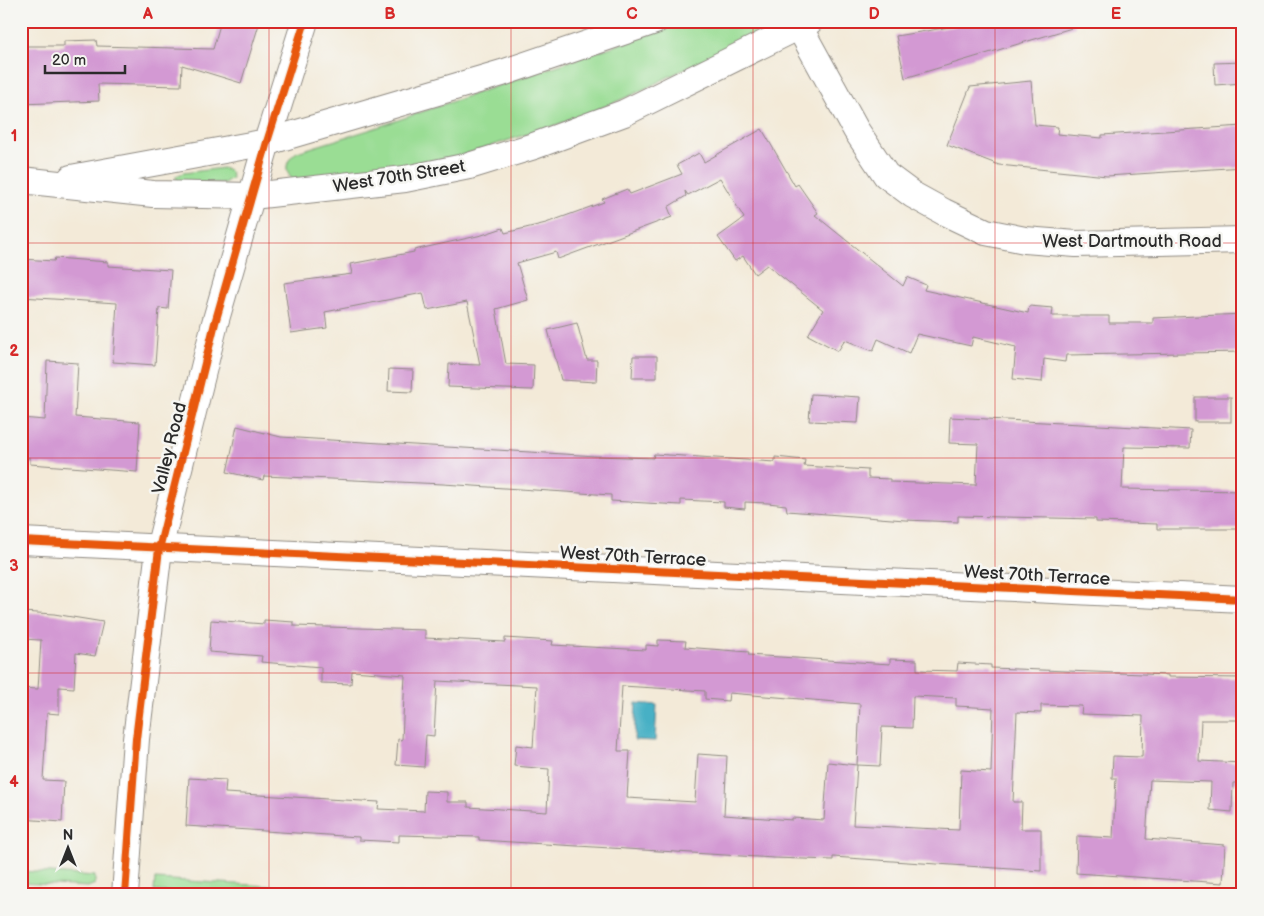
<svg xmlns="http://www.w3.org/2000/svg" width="1264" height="916" font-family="'Balsamiq Sans',sans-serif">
<rect width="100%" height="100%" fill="#f6f6f2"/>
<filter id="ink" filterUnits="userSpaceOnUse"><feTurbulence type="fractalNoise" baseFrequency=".02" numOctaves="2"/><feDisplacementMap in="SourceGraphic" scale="10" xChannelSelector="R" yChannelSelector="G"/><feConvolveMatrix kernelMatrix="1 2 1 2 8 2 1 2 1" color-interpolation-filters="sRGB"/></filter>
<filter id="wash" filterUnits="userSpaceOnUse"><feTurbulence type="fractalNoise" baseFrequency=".0096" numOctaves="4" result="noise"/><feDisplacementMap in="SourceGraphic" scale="20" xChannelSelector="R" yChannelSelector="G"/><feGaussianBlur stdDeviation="1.12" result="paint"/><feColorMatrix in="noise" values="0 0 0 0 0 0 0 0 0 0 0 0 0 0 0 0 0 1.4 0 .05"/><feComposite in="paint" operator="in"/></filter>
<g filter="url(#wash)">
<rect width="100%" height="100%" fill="#f3ead8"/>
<g fill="#9add94" stroke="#628460">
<path d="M 687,21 L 767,21 L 767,25 L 761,31 L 632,95 L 577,118 L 460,156 L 406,167 L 293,180 C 283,170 286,160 297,152 L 372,129 Z"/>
<polygon points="223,168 231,172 232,178 224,183 177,182 176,176 183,173"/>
<polygon points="21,871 95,876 95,884 88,887 21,883"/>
<polygon points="155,879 286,887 286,895 220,895 154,891"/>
<polygon points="301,888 402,894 305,895"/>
</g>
<polygon fill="#46b0c5" stroke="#386e78" points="636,703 657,705 655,741 634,740"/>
<g id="blocks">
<g fill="#d399d3" fill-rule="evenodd">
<polygon points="221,21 260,21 241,83 182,65 181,86 98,84 99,101 21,104 21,46 64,46 64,41 96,40 97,46 213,49"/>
<polygon points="954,21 1074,21 1075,27 905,78 896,36 956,26"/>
<polygon points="1243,62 1243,83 1215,85 1214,63"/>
<polygon points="1031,81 1035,125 1058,127 1057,134 1102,138 1102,135 1243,126 1243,167 1107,176 999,165 947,145 970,87"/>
<polygon points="762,129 795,186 798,184 818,213 815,215 903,286 907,277 926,285 924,290 1028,313 1029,306 1053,308 1052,316 1109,316 1109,323 1153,323 1153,318 1243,314 1243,352 1066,355 1065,362 1044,359 1042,382 1013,379 1016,347 973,337 971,346 917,334 909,353 878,339 873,351 845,340 838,351 808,335 823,310 767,265 755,274 743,256 735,261 718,237 744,218 720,178 688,195 685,191 686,196 668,207 672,217 558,259 556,252 517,263 528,300 496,309 506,364 534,365 533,390 448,387 449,364 480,365 467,302 427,310 423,293 325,312 327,328 291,333 284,283 352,274 350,264 414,252 414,250 482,235 503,228 505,233 546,223 604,202 602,199 627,189 630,194 682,174 677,165 699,153 704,162"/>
<polygon points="55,258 108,262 108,266 171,270 168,309 159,308 155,365 113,362 117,303 21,297 21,259 54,261"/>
<polygon points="577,323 587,360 597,360 596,382 561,380 548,330"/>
<polygon points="633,356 657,356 657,378 632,378"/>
<polygon points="47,361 78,363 75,417 140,422 137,472 30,464 30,458 21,458 21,418 45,420"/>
<polygon points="389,369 413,370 412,392 388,391"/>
<polygon points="811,394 860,397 858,423 809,421"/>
<rect x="1195" y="397" width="36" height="25"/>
<polygon points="950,417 1191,430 1190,448 1124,447 1122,489 1243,491 1243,529 1157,529 1157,524 1096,522 1096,519 958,516 958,522 905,520 787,511 786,505 768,503 745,502 745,509 724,507 724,502 681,500 681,505 611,501 611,495 443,484 264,476 263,480 227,472 237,426 281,437 596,456 653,458 654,454 775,462 775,457 805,460 804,466 868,470 868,478 890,479 890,482 976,485 978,444 949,443"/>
<polygon points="21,612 54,614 103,622 95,656 76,653 74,688 59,687 59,714 47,713 43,780 64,781 62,822 21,819 23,713 21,713 21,688 38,689 41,640 21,639"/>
<path d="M 211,620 L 264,624 L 264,620 L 294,622 L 294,626 L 425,630 L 425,638 L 505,642 L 505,638 L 553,641 L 552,645 L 646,650 L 646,645 L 658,646 L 658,640 L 686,641 L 685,647 L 749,652 L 748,655 L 890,664 L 890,659 L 917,660 L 917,670 L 957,671 L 958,663 L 991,665 L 991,668 L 1168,675 L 1168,677 L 1243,678 L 1243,720 L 1201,720 L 1199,761 L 1243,763 L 1243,783 L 1233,783 L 1232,812 L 1210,810 L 1211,782 L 1150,780 L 1146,839 L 1225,845 L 1223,883 L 1076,873 L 1077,836 L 1113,838 L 1116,778 L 1112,778 L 1113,756 L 1142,757 L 1143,716 L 1081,714 L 1082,706 L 1041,705 L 1041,713 L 1017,712 L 1013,802 L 1022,802 L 1021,829 L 1041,829 L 1041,871 L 833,857 L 833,860 L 774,858 L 479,840 L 479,837 L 399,835 L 399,842 L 359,840 L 359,837 L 186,826 L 189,778 L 226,780 L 225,793 L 379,802 L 378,809 L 424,811 L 425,791 L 447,792 L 447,802 L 468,802 L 468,807 L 547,812 L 549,769 L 514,766 L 516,745 L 533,747 L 537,686 L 437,681 L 434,736 L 426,735 L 424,767 L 396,765 L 398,739 L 402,740 L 405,675 L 352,671 L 351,684 L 321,683 L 321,667 L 261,662 L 262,656 L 209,652 ZM 622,686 L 705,691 L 705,699 L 728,701 L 729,693 L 860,704 L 857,765 L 828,762 L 824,820 L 792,818 L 792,820 L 724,815 L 727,756 L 698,754 L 695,802 L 627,798 L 630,751 L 618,751 ZM 913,696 L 956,698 L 956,706 L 993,708 L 991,772 L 961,770 L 959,830 L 853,825 L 857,765 L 880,766 L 882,727 L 912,728 Z"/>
</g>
</g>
</g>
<g filter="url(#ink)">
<use href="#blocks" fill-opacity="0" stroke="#8f8a82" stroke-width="1"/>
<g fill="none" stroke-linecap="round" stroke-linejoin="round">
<g stroke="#8f8a82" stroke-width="28">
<g id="minor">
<polyline points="796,21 856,130 886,175 913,195 944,212 986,232 1025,240 1076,244 1243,240"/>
<polyline points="71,178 267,142 502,73 655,21"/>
<polyline points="21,180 153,194 252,196 405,179 469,166 534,146 624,113 810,21"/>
<polyline points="21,541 1243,599"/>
<polyline points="125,895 136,739 159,549 215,323 267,142 305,21"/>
</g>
</g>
<use href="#minor" stroke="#fff" stroke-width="26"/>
<g stroke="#f6f6f2" stroke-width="11">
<g id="cycleway">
<polyline points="21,541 1243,599"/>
<polyline points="125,895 136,739 159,549 215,323 267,142 305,21"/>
</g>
</g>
<use href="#cycleway" stroke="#e8590c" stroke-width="8"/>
</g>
</g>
<path fill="none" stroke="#d62828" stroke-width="1" stroke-opacity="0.55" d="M 269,21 L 269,895M 511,21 L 511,895M 753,21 L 753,895M 995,21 L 995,895M 21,243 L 1243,243M 21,458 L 1243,458M 21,673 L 1243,673"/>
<g text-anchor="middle" stroke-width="5" stroke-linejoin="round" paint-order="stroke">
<g font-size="18" fill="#2b2b2b" stroke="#f6f6f2">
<text transform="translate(399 176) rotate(-9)" y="6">West 70th Street</text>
<text x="1132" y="247">West Dartmouth Road</text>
<text transform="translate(169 448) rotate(-76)" y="6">Valley Road</text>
<text transform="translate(633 556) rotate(3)" y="6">West 70th Terrace</text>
<text transform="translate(1037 575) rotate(3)" y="6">West 70th Terrace</text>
</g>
</g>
<rect width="1264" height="916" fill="none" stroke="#f6f6f2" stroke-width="55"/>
<g transform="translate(68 848)" stroke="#f6f6f2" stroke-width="4" paint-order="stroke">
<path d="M0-4L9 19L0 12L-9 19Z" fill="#2b2b2b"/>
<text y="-8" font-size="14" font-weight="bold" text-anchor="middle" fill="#2b2b2b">N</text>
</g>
<path d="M45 65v8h80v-8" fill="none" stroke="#2b2b2b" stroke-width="2.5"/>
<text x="52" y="65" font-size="15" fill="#2b2b2b" stroke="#f6f6f2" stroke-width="4" paint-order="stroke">20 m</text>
<rect x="28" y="28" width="1208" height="860" fill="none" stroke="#d62828" stroke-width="2"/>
<g font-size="16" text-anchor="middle" font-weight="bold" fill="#d62828">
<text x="148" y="19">A</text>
<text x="390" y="19">B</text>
<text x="632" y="19">C</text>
<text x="874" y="19">D</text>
<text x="1116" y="19">E</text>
<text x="14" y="141">1</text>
<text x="14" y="356">2</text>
<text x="14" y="571">3</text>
<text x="14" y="787">4</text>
</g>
</svg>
